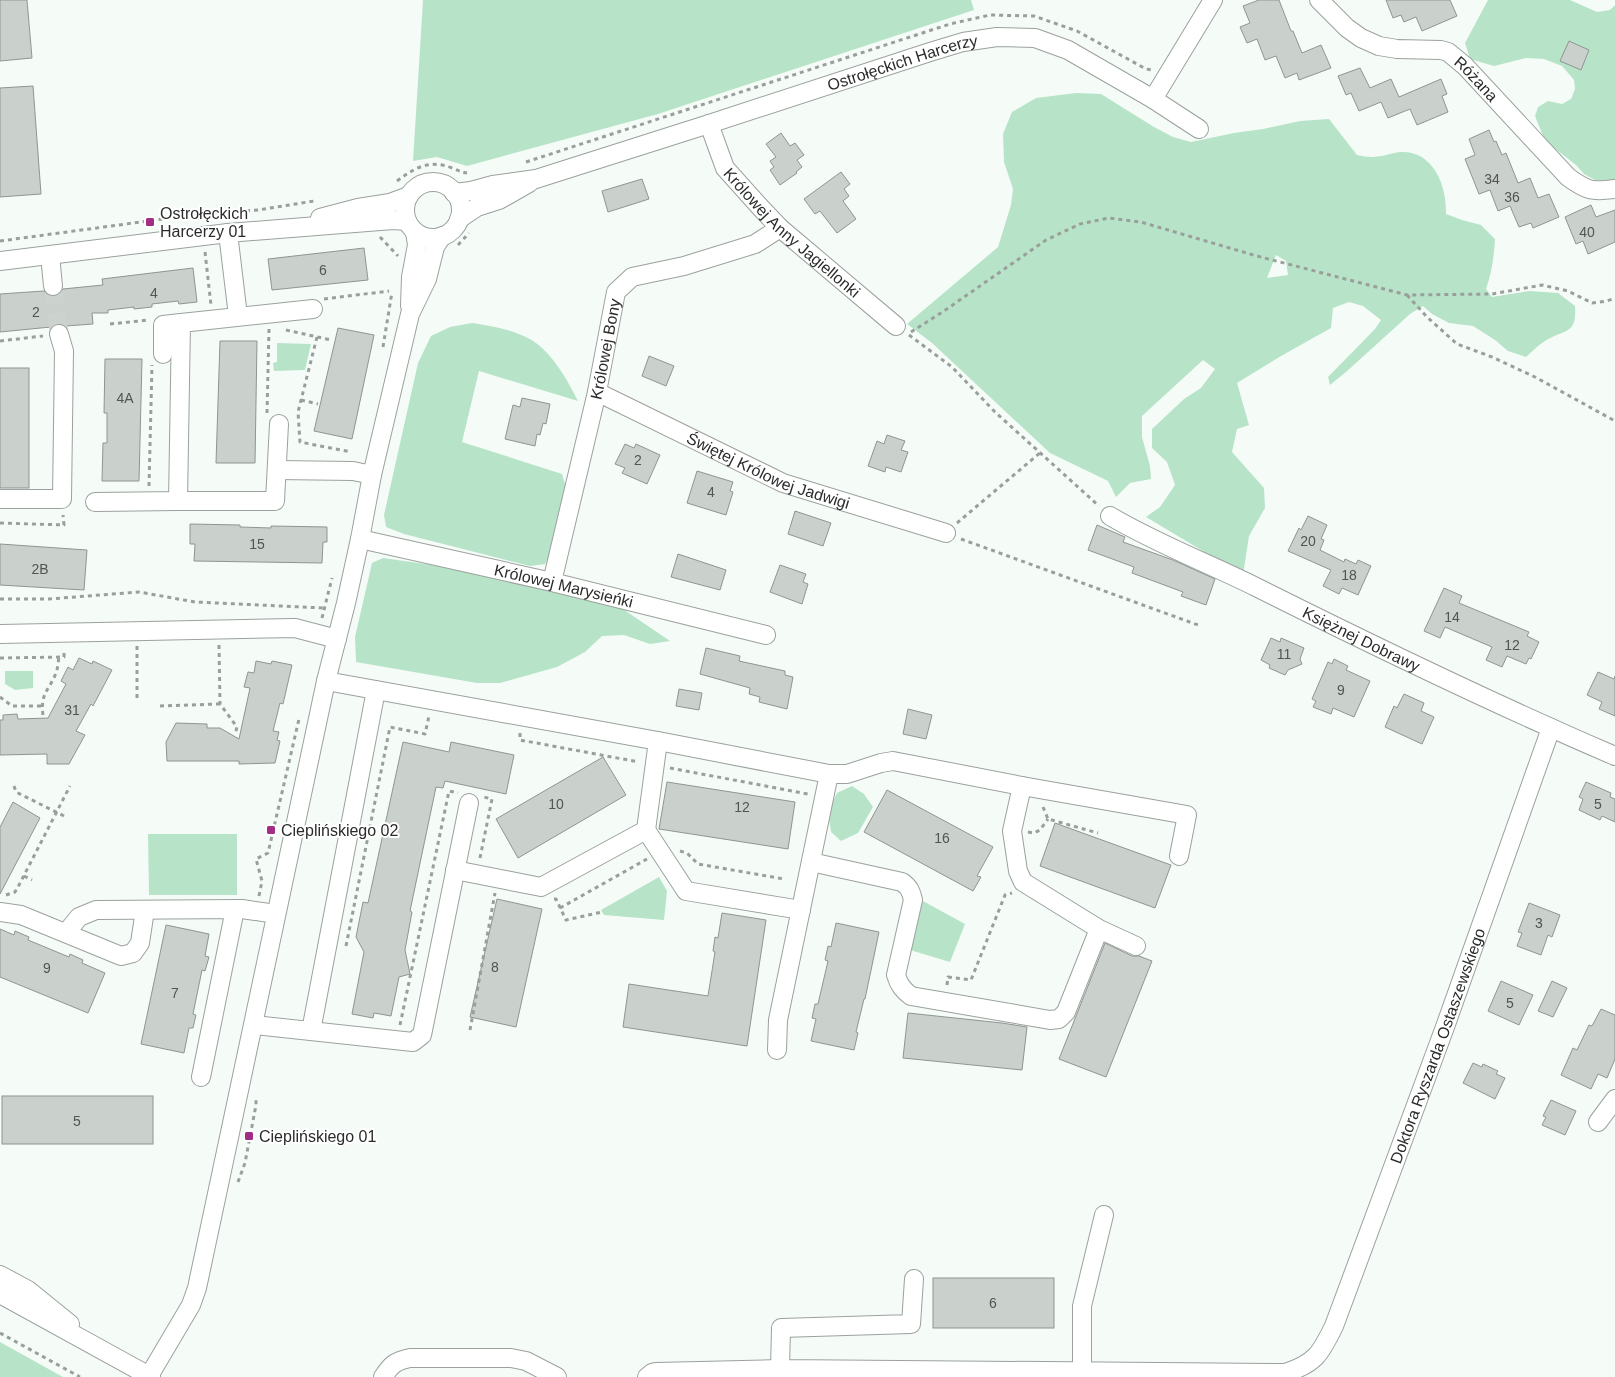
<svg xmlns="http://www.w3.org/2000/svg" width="1615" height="1377" font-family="Helvetica,sans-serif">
<rect width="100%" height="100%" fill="#f5fcf7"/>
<g fill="#b7e4c8" fill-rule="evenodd">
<polygon points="423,0 971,0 974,10 658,114 467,166 437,157 413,161"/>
<polygon points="1488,0 1570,0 1597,12 1610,10 1615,5 1615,179 1611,181 1595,180 1584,174 1576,165 1545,141 1535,116 1538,107 1548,101 1562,104 1571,99 1575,89 1574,80 1562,66 1544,59 1526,58 1494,66 1470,59 1465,43"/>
<path d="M 1076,93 L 1101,94 L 1154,127 L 1173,137 L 1191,142 L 1234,133 L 1263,129 L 1300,121 L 1329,119 L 1357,155 C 1362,156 1367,157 1372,157 C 1382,157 1391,153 1400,152 C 1433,150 1447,185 1446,214 L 1462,220 L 1481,225 L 1495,239 C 1494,256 1492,272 1486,289 L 1492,297 L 1529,291 L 1558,293 L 1575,306 C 1577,335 1565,329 1545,341 C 1538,345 1532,352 1526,357 L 1508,351 L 1495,340 L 1473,326 L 1449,323 L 1432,314 L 1423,306 L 1410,314 L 1346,372 L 1330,385 L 1328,377 L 1375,329 L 1381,320 L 1363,306 L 1349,302 L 1333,308 L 1331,328 L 1281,356 L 1237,383 L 1249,425 L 1237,429 L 1232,452 L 1264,488 L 1265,508 L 1249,536 L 1243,575 L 1146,517 L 1160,507 L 1175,485 L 1167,462 L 1152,448 L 1152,429 L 1184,399 L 1201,388 L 1215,369 L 1203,360 L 1142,416 L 1142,437 L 1150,466 L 1151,479 L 1130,483 L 1116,497 L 1108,481 L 1050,453 L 932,343 L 907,324 L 998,247 L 1011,205 L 1013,189 L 1004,162 L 1003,134 L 1012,112 L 1036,98 ZM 1276,255 L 1286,261 L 1288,275 L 1267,278 Z"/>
<path d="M 472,323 C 491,326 510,329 528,338 C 550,349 567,379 578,401 L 479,371 L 462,442 L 562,474 L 567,491 L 552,552 L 545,564 L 530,566 L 404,534 L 386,527 L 384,515 L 418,363 L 431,336 L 450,327 Z"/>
<polygon points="277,343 311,344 305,370 274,371 273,363 277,362"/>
<polygon points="383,558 539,580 611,601 670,641 650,644 624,635 602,636 585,652 557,667 500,683 477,683 356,662 355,637 372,563"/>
<polygon points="5,671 33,671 33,688 15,690 5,684"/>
<polygon points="852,786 864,794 873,807 858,833 841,841 831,832 828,811 837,793"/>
<polygon points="148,834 237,834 237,895 149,895"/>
<polygon points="659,877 667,891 664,920 604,915 601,910"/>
<polygon points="921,900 965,924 950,962 910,950"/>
<polygon points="0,1342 63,1377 0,1377"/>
</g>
<g fill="#cad0cc" stroke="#8f9591">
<polygon points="0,0 27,0 32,58 0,61"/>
<polygon points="1259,0 1279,0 1291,31 1293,31 1302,53 1321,45 1331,68 1299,80 1297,73 1285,78 1276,56 1265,60 1257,39 1247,43 1240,27 1250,23 1243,6"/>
<polygon points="1386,0 1450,0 1457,16 1422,31 1416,17 1404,22 1401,15 1393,18"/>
<polygon points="1569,41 1589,50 1581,70 1560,61"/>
<polygon points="1360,68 1370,88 1391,79 1399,97 1441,79 1447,94 1442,96 1448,112 1417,125 1410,109 1388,118 1381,102 1359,111 1351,93 1346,95 1338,76"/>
<polygon points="33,86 41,194 0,197 0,88"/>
<polygon points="1489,130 1494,142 1496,141 1502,155 1506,153 1518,183 1530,178 1538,198 1549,194 1559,217 1533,228 1531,223 1519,227 1510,206 1498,211 1490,190 1479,194 1465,159 1475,155 1469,139"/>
<polygon points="781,133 790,146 795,143 804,155 797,160 802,167 796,172 797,173 780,185 770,170 774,167 770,161 776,157 766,144"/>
<polygon points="841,172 850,184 844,189 849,196 843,201 856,219 837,233 820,211 815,214 804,199"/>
<polygon points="642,179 649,199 608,212 602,191"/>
<polygon points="1591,205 1596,217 1615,210 1615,242 1588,254 1583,241 1576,244 1565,217"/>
<polygon points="364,248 368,280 272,290 268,259"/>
<polygon points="193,268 197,302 179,304 178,301 152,304 152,307 134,309 134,307 108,310 108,313 92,313 93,324 66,326 62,324 56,324 51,327 0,332 0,294 44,291 48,295 54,296 60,294 63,289 103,285 102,279"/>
<polygon points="338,328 374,335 352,439 314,431"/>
<polygon points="220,341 257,341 255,463 216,463"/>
<polygon points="649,356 674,366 666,386 642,376"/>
<polygon points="105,359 142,359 139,481 102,481 103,443 107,443 107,413 104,413"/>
<rect x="0" y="368" width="29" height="120"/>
<polygon points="522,398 550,404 546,424 543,423 540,435 537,434 535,446 505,439 513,405 520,407"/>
<polygon points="887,435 905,441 901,450 908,452 901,472 886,467 885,472 868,466 877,441 884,444"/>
<polygon points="625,444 634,448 636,444 660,455 647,484 622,473 625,468 615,464"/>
<polygon points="697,471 733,482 730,491 733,492 726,515 687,503"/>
<polygon points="795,511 831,523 823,546 788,534"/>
<polygon points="1308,516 1327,525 1321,539 1324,540 1320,550 1344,562 1345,559 1356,564 1358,560 1371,566 1358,595 1342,588 1339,594 1323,586 1331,570 1288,551 1299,528 1301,530"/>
<polygon points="190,524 240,525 240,527 271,528 271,526 327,527 327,542 323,542 322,563 194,561 195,544 190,544"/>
<polygon points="1097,525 1125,537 1123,542 1173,560 1215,579 1206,605 1181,596 1183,592 1132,573 1134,567 1088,550"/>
<polygon points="0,544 87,550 84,590 0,585"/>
<polygon points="678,554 726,570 720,590 671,577"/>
<polygon points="780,565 806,574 803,582 808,584 802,604 770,592"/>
<polygon points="1444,588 1462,596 1459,603 1529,632 1527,636 1539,642 1531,659 1529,658 1526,664 1507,656 1502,667 1486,660 1492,647 1445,627 1440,638 1424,631"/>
<polygon points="1271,638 1280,642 1281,638 1304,648 1300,659 1302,664 1288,670 1285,675 1269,668 1270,665 1261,660"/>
<polygon points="706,648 740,656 739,661 785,671 785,675 793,677 787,709 759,702 760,697 749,694 750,688 700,674"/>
<polygon points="79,658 92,664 93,661 112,670 93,706 91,704 76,731 85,735 69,764 47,764 47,754 0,755 0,720 3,720 3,715 17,714 18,719 48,718 66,684 61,681 68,667 73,670"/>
<polygon points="1334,659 1348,666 1346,670 1370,681 1354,717 1333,708 1331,714 1313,707 1316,701 1312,699 1328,662 1332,664"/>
<polygon points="256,661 271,664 272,661 292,665 283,704 280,703 273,731 279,732 277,740 280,741 275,763 239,764 239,761 167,761 166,742 176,723 207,724 207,728 220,728 239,739 250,688 244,687 248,672 254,673"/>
<polygon points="1598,672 1614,679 1615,676 1615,716 1599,709 1602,702 1587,695"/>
<polygon points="679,689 702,693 699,710 676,706"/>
<polygon points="1404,694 1424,703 1421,711 1434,717 1422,744 1385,727 1394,706 1397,708"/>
<polygon points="908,709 932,715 926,739 903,734"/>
<polygon points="403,742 449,752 451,742 514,755 506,794 445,781 443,788 436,787 410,911 412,912 405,950 410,974 399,977 391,1016 374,1013 373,1018 352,1014 364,952 356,937 363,902 368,903"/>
<polygon points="603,757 626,795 518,858 496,819"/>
<polygon points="667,782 795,802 788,849 659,829"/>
<polygon points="1586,782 1611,793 1610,797 1615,799 1615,822 1602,816 1600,820 1579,810 1583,799 1579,797"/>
<polygon points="887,790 993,847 977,876 981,877 973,891 864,832"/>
<polygon points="13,802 40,818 0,894 0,827"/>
<polygon points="1055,823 1171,865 1155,908 1040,866"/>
<polygon points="497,899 542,909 516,1027 470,1017"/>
<polygon points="1529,903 1560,915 1552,937 1548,935 1541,955 1517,946 1522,933 1518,932"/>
<polygon points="722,913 766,920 747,1046 623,1027 629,984 708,996 715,952 713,951 715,937 718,938"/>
<polygon points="836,923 879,932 865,999 864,999 856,1032 858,1033 854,1050 811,1041 816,1019 812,1018 815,1004 818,1004 828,961 825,960 828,946 831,947"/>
<polygon points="166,925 209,934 205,956 209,957 205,971 202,970 193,1014 196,1015 193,1028 189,1028 184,1053 141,1044"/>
<polygon points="0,929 14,935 15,931 29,937 28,940 69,957 70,954 83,960 82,963 105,973 88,1013 0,977"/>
<polygon points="1105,943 1132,956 1139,956 1152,961 1106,1077 1059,1059"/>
<polygon points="1501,981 1533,995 1519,1025 1488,1011"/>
<polygon points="1552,981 1567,988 1553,1017 1538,1011"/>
<polygon points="1601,1009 1615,1015 1615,1059 1607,1078 1598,1074 1591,1089 1561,1075 1573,1048 1577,1050 1589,1025 1592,1026"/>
<polygon points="908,1013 1002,1023 1027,1027 1022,1070 903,1058"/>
<polygon points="1473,1063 1482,1067 1483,1064 1498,1071 1496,1074 1505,1078 1495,1099 1463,1083"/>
<rect x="2" y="1096" width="151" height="48"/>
<polygon points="1551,1100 1576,1111 1565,1135 1542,1125 1546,1117 1543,1116"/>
<rect x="933" y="1278" width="121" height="50"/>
</g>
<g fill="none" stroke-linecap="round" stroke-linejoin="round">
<polyline stroke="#ccd2ce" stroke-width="18" stroke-dasharray="18 9" stroke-linecap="butt" points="53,286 59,334"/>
<g stroke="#9ba19d" stroke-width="20">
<g id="minor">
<path id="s1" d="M 1319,0 L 1347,28 L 1361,38 L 1379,46 L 1397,49 L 1441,50 L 1448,52 L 1465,66 L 1568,177 C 1587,191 1592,192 1615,189"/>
<polyline points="1153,99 1199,129"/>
<path id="s2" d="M 709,124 L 725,168 L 760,207 L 780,228 L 896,326"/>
<circle cx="433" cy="210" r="28"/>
<path id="s3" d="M 454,193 L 471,191 L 493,185 L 536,179 L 709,124 L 930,52 L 963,42 L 997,37 L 1035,38 L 1068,50 L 1153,99 L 1213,0"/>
<polyline points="320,218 358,208 390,203 409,196"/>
<polyline points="459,219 477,207 499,200 529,183"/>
<polyline points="228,233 238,316"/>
<polyline points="50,255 53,286"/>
<polyline points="0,261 228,233 393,220 407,221"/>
<polyline points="410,306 411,277 417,245 415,232"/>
<polyline points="163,354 163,325 181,323"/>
<path id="s4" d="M 597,392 L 783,483 L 946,533"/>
<polyline points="277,470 353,471 372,475"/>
<polyline points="0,499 62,499 64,351 59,334"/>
<polyline points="178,501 275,501 279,424"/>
<polyline points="95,502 178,501 181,323 313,309"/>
<path id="s5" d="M 1110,516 C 1157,544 1208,563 1256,587 C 1374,646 1494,704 1615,756"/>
<path id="s6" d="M 360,539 L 552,582 L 766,635"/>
<path id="s7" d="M 552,582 L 597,392 L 616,292 L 632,277 L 684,266 L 755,244 L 780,228"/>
<polyline points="0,634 295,628 337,639"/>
<polyline points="326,681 658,741 646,830 541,887 455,870"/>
<polyline points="658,741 829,774 778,1020 777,1050"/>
<polyline points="829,774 847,774 881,763 893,761 1022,786 1187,815 1179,856"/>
<polyline points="1022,786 1012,831 1018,871 1023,882 1099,929 1136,946"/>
<polyline points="646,830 686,891 801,910"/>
<path d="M 811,862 L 902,882 C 909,887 911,891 913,900 L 896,975 C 899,985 903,990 911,996 L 1050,1020 L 1059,1019 L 1066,1012 L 1099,929"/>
<polyline points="0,912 21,915 121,956 133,953 140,943 145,910"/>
<polyline points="66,933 79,917 96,910 242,909 276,914"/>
<polyline points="254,1025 413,1042 422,1035 469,803"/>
<polyline points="311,1031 376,690"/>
<polyline points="201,1077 235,909"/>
<polyline points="1598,1122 1615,1099"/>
<polyline points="0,1275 28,1290 70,1324"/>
<path id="s8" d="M 914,1279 L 911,1324 L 781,1328 L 780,1369 L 1285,1373 C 1315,1364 1321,1353 1334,1326 L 1445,1027 L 1551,728"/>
<polyline points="0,1294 151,1377"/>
<polyline points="1082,1371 1082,1306 1104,1215"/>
<polyline points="149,1376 191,1305 197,1288 326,681 346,603 360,539 372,475 410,314 427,279 435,247 442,236"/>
<path d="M 383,1377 C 391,1365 395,1361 410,1358 L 511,1358 L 526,1361 L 557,1377"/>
<polyline points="647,1377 652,1373 656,1372 780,1369 780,1377"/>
</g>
</g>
<g stroke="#9a9f9b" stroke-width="3" stroke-dasharray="4 4" stroke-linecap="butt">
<polyline points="526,162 910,37 950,24 990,15 1034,16 1077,31 1146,69 1152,70"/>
<path d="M 397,181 C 414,168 430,159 452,168 C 457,170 461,172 467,173"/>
<polyline points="380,237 398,256"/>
<polyline points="0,241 200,214 258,210 314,201"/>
<polyline points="458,245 469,233"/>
<polyline points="205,252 211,305"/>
<polyline points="1407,295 1427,317 1457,344 1492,357 1535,377 1615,421"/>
<polyline points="324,299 389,291"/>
<polyline points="110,324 149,320"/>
<polyline points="286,330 331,340"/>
<polyline points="911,332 944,311 1046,240 1080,224 1109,218 1141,222 1257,256 1407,295 1492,294 1542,285 1568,291 1592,303 1607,301 1615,298"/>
<polyline points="909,335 952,367 995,412 1099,506"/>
<polyline points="317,337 298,412 300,442 351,452"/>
<polyline points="0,341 43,336"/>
<polyline points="383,347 392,292"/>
<polyline points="301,400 318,404"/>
<polyline points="267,413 269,329"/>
<polyline points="149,486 152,365"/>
<polyline points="0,523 64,525 63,515"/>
<polyline points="957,523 1041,452"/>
<polyline points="961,539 1198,625"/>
<polyline points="0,599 49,599 139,592 195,602 324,608"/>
<polyline points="322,618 332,578"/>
<polyline points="219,645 220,704 237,727 235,735"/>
<polyline points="0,658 64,657 64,649"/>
<polyline points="0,697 12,706 41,706"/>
<polyline points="137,698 137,646"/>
<polyline points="160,706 219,704"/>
<path d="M 43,715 C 40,693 49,691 56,673 C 58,668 58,662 59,657"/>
<polyline points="520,733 520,740 639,762"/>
<polyline points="670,768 808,794"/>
<polyline points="14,786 16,792 64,816"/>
<polyline points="1043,807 1048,819 1098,833"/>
<polyline points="1028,832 1034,833 1040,830 1048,819"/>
<polyline points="680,851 687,853 698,864 784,879"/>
<polyline points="480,858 492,799 484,797"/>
<polyline points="24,876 32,880"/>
<polyline points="6,895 15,892 18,887 70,786"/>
<polyline points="259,896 262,881 256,859 268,853 299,719"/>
<polyline points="554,899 556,899 566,920 602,912"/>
<polyline points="560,908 647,859"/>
<polyline points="346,946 390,727 425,734 429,716"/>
<polyline points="947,985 948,977 971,980 1005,895 1012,893"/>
<polyline points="400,1025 449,791 458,793"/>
<polyline points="470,1030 495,893"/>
<polyline points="238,1182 245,1163 256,1105 256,1098"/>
<polyline points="0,1333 80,1377"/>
</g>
<use href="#minor" stroke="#fff" stroke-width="18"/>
</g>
<g fill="#a32c85" stroke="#fff" stroke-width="2">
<rect x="145" y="217" width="10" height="10" rx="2.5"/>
<rect x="266" y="825" width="10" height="10" rx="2.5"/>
<rect x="244" y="1131" width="10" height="10" rx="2.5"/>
</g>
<g text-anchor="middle" stroke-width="4" stroke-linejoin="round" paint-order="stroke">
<g font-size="14" fill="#525552">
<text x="1492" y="184">34</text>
<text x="1512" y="202">36</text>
<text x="1587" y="237">40</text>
<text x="323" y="275">6</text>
<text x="154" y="298">4</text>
<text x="36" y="317">2</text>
<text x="125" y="403">4A</text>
<text x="638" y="465">2</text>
<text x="711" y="497">4</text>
<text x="1308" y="546">20</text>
<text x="257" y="549">15</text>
<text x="40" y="574">2B</text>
<text x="1349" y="580">18</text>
<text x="1452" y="622">14</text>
<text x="1512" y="650">12</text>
<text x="1284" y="659">11</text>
<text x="1341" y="695">9</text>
<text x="72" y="715">31</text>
<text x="556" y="809">10</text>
<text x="1598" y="809">5</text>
<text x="742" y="812">12</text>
<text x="942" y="843">16</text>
<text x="1539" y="928">3</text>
<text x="495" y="972">8</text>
<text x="47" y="973">9</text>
<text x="175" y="998">7</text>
<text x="1510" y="1008">5</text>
<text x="77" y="1126">5</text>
<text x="993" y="1308">6</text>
</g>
<g font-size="16" fill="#2a2c2a" stroke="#fff">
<text dy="6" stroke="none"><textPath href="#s3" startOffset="468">Ostrołęckich Harcerzy</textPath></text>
<text dy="6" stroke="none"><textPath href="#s1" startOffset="185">Różana</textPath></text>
<text dy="6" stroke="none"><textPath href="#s2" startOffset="140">Królowej Anny Jagiellonki</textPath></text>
<text dy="6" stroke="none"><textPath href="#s7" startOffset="239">Królowej Bony</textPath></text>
<text dy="6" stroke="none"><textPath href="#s4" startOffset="189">Świętej Królowej Jadwigi</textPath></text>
<text dy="6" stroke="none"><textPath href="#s6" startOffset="209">Królowej Marysieńki</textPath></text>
<text dy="6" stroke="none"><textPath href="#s5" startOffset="280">Księżnej Dobrawy</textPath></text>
<text dy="6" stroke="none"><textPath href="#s8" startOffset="1091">Doktora Ryszarda Ostaszewskiego</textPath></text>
</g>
<g font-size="16" fill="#2a2c2a" stroke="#fff" text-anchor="start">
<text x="160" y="219">Ostrołęckich<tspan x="160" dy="18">Harcerzy 01</tspan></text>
<text x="281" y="836">Cieplińskiego 02</text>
<text x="259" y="1142">Cieplińskiego 01</text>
</g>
</g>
</svg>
